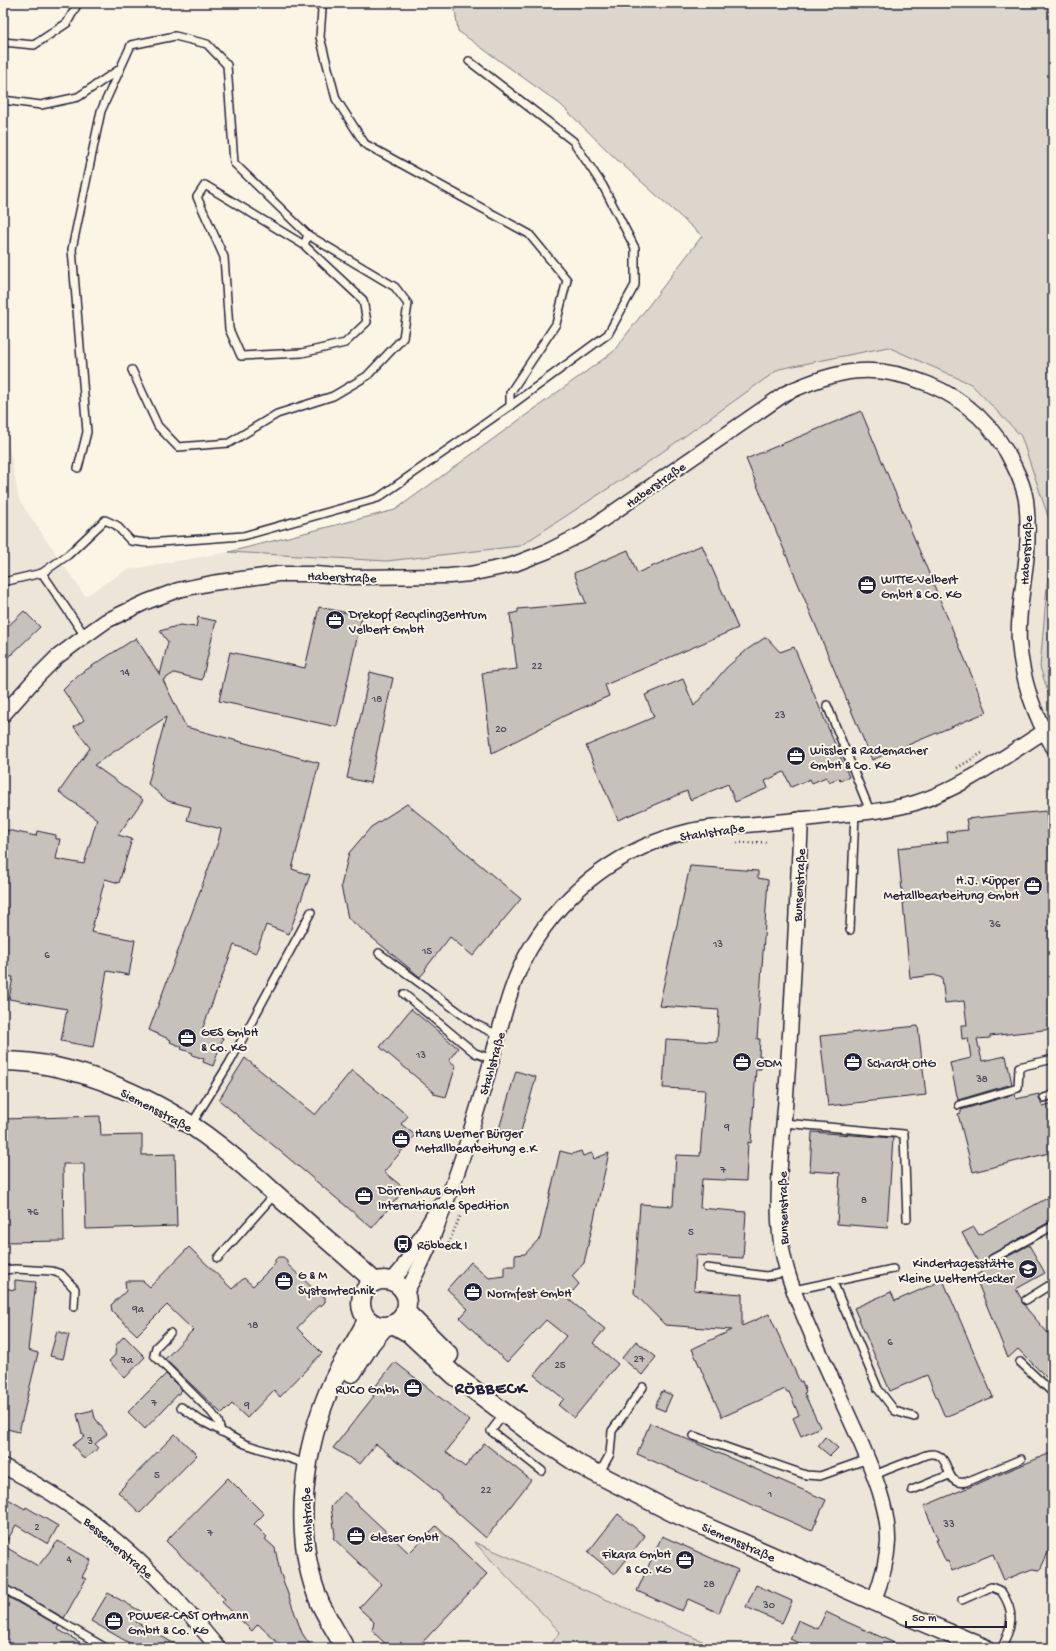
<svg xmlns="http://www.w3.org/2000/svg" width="1056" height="1651" font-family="'Gochi Hand',sans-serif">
<rect width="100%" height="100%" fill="#fcf5e5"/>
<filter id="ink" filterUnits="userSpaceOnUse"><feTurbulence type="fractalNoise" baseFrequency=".025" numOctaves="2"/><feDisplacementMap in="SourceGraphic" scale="8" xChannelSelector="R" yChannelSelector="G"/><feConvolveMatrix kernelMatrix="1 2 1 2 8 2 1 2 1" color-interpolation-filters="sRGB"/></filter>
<g filter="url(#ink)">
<polygon fill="#ece5d8" points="888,347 971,384 1021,436 1052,528 1040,667 1052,704 1053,704 1053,1648 718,1648 475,1542 560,1632 548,1648 3,1648 3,414 19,500 85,596 126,570 229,552 387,561 644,465 779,369"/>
<g fill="#dcd6cc" stroke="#7f7c84">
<polygon points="454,3 1053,3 1053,704 1052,705 1040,667 1052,528 1021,436 971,384 888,347 779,369 644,465 520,546 387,561 229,552 395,510 613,352 702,236 614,157 560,104 458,31"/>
<polygon points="474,1542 718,1648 548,1648 560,1632"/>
</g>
<g fill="#c6c1bb" stroke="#22223b">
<polygon points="861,411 987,712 872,760 746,459"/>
<polygon points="702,545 738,628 605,685 609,696 564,716 492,753 482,673 517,669 510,614 518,612 518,609 586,603 574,573 628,550 637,573"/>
<polygon points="319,607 362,616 337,727 219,701 230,652 305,668"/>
<polygon points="24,611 40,627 11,655 11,654 3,663 3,631"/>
<polygon points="198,617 216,621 202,680 174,673 163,680 186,727 319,763 292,869 310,875 289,934 266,925 256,953 234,945 202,1030 223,1038 213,1066 203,1062 204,1059 192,1055 193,1053 181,1049 182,1047 170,1042 171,1040 149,1030 218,842 221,829 187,820 191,807 168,801 148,784 166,717 94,765 143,800 118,835 132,839 119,883 105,879 91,932 135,940 129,975 107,971 93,1047 61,1041 67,1009 9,999 13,977 3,976 3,834 6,835 7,830 36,836 37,831 56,835 56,839 60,839 56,859 84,864 97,819 59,792 90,748 74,727 84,720 63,690 78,675 136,638 160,675 168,642 160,631 180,625 196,627"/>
<polygon points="766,637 780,652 794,647 849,777 840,781 839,778 829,782 826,777 812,783 810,779 791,787 784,772 765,781 768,788 735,802 728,784 690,800 687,791 618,820 586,746 654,717 645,695 683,679 694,706 726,668 748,649"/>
<polygon points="370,672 393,678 370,783 347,778"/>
<polygon points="407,804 521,899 473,956 450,937 425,969 426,970 420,977 348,918 341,886 349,853 371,827"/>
<polygon points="1046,811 1053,876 1053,1029 990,1036 990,1038 977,1039 982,1061 1006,1056 1012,1084 958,1100 950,1063 971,1058 968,1038 962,1039 961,1025 967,1025 964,1001 945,1003 942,978 934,975 910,978 898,848 948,842 947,832 968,830 966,819"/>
<polygon points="690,866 758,871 758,878 768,880 757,1039 760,1039 759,1056 762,1056 761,1069 756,1069 751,1143 748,1142 746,1181 702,1179 700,1208 746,1212 743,1258 696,1255 694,1290 742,1294 742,1326 769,1314 800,1382 802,1381 806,1392 804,1393 820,1427 801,1436 793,1418 799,1415 789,1392 787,1392 785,1389 722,1417 692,1349 732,1330 665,1325 634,1293 640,1204 673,1206 676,1155 700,1156 705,1090 663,1088 666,1039 717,1042 719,1010 659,1006"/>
<polygon points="411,1009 458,1048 449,1060 456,1066 446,1097 434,1094 434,1092 380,1047"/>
<polygon points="918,1026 926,1095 828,1106 820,1036"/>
<polygon points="245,1058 315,1115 352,1070 408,1116 401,1124 415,1135 384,1172 405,1189 372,1228 219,1100"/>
<polygon points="516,1071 536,1077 520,1135 499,1129"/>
<polygon points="1015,1094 1016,1099 1039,1094 1039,1099 1043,1106 1053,1103 1053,1152 973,1172 958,1114 961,1113 961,1110"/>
<polygon points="100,1116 101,1136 142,1135 142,1155 175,1154 177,1226 86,1229 84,1164 63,1164 64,1241 3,1242 3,1119"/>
<polygon points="812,1132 893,1138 887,1228 837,1224 840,1173 810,1171"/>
<polygon points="560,1151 572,1154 581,1151 583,1156 592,1153 594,1159 609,1153 584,1263 572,1276 579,1284 567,1298 605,1329 593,1343 618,1364 574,1418 558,1405 564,1399 534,1375 566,1336 546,1320 507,1362 460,1318 468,1309 447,1289 471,1262 489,1278 504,1276 504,1266 515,1266 515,1255 525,1254 540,1238"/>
<polygon points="1053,1195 1053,1220 990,1255 987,1259 990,1263 994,1264 1029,1245 1045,1273 1016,1289 1027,1309 1053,1339 1053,1384 1018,1349 1008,1358 975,1276 983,1271 962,1233 974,1227 979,1235"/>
<polygon points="189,1247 232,1289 244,1278 253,1286 275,1264 275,1260 278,1257 283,1257 287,1260 287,1264 318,1293 325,1297 325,1302 321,1306 318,1306 297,1328 322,1353 280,1397 274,1390 247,1418 232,1404 222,1414 165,1359 193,1330 167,1305 137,1335 112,1311 111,1305 126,1291 125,1281 143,1281 150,1287"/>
<polygon points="15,1280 36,1282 28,1350 38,1353 19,1432 3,1428 3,1288 15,1290"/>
<polygon points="943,1280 993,1397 945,1417 927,1375 890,1391 854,1308 891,1292 895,1301"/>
<polygon points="57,1331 69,1335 63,1359 50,1356"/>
<polygon points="124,1336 145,1357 125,1378 109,1361 115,1355 116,1345"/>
<polygon points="636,1341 656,1357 642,1375 622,1358"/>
<polygon points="395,1362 470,1421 446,1452 465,1467 484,1443 531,1480 486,1538 441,1498 442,1496 376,1444 360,1464 333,1448 374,1396 370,1393"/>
<polygon points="166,1374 182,1390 145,1429 128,1412"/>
<polygon points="662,1391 672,1395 665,1411 655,1407"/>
<polygon points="93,1410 95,1418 107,1434 95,1444 99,1448 84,1459 73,1445 85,1436 82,1434 77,1414"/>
<polygon points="650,1423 826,1500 812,1531 637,1454"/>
<polygon points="175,1434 197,1455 140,1513 118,1492"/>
<polygon points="825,1437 838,1448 830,1456 818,1446"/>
<polygon points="1053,1452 1053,1542 1040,1570 1032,1569 1004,1580 993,1554 952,1571 948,1561 946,1562 936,1540 938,1540 924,1506"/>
<polygon points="228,1478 264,1514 254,1524 267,1537 265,1539 275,1548 280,1572 302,1633 312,1648 283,1648 258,1624 252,1631 222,1602 225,1599 166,1541"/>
<polygon points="344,1492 409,1553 436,1526 487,1574 417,1648 390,1648 372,1631 374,1622 359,1608 381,1584 333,1538 335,1535 331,1507"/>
<polygon points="3,1496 25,1509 26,1507 58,1526 48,1544 16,1525 4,1546 38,1566 58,1541 91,1560 82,1577 86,1579 64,1618 3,1583"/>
<polygon points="618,1514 645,1536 615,1574 588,1552"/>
<polygon points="662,1536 738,1570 719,1613 688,1599 682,1611 637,1591"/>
<polygon points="756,1585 792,1601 782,1623 746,1607"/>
<polygon points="108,1593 142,1612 136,1622 182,1648 138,1648 91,1621"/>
<polygon points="3,1594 59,1626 57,1629 90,1648 3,1648"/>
<polygon points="826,1612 847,1622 906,1648 810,1648 790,1639 798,1620 818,1629"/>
</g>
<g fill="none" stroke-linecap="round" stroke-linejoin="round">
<g stroke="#22223b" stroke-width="10">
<g id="service">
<polyline points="318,3 322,9 320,37 336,99 365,144 529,234 567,280 556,324 510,393 510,406"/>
<polyline points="3,42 34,45 67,23 78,3"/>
<polyline points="3,100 41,105 78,97 120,69"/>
<polyline points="304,245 205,185 197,197 224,257 229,329 241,356 302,353 345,343 367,322 363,300 304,245 308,235"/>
<polyline points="78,468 87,432 72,249 101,111 131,45 175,36 207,44 227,65 234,163 308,235 395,287 408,304 403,338 367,376 333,396 277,414 229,443 178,447 158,426 132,370"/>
<polyline points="42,573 85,636"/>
<polyline points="3,582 42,573 68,555 105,520 116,525 131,541 147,543 243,536 378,498 510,406 608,334 635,285 635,248 603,186 573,141 469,61"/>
<polyline points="827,705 870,811"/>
<polyline points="850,930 855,813"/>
<polyline points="379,953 475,1024 498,1035"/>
<polyline points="404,994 475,1053 492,1059"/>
<polyline points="1044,1098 1053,1095"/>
<polyline points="959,1105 1018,1088 1019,1067 1053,1059"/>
<polyline points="784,1123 904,1134 907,1219"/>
<polyline points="191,1125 230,1062 311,912"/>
<polyline points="218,1258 275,1194"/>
<polyline points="992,1259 1053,1226"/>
<polyline points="707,1268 766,1276 788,1272"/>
<polyline points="3,1270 15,1269 52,1271 61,1274 75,1289 74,1307"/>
<polyline points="833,1282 878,1389 895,1411 914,1417"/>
<polyline points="794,1290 893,1269"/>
<polyline points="1026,1300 1053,1283"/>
<polyline points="170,1333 156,1347 154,1355 211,1412 218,1421 221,1432"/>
<polyline points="1020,1362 1053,1393"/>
<polyline points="181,1407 200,1420 245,1444 307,1464"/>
<polyline points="504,1414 491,1431 542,1471"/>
<polyline points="694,1436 806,1475 820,1476 868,1459"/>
<polyline points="599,1474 610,1454 612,1431 643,1387"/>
<path d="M 875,1475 C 888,1469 902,1464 916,1459 C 921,1457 926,1454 931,1454 C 953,1453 942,1487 966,1482 L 1021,1459"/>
<polyline points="912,1490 949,1475"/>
<polyline points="3,1588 106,1648"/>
<path d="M 962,1600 L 991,1587 L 1001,1591 C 1016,1613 1012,1625 1002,1648"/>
</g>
</g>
<g stroke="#22223b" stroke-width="17">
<g id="minor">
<path d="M 3,715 L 36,678 L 57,657 L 85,636 L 106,621 L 146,602 L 178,590 L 212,583 L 278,574 L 315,574 L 352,577 L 449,576 L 470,574 L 512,565 L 548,551 L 582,534 L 786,393 C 838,369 874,362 928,384 C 967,400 996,428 1014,466 C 1019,476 1024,488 1026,500 C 1028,517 1028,534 1027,551 C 1025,581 1017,612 1019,642 C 1022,679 1034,715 1053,747"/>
<path d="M 801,819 C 797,907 793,994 787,1081 C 784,1134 774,1190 781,1243 C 786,1277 801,1310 815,1342 C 830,1375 845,1408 860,1441 C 873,1471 889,1509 888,1542 C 887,1562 881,1582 874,1600"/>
<polyline points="392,1281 402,1269 439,1206"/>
<path d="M 405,1294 C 427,1257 438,1223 453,1184 C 467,1146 478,1108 489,1069 C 501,1028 509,983 531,947 C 567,888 623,847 690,831 C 712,826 736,826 757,824 C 781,822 805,819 829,816 C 858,813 887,811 915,803 C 964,788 1009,753 1053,726"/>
<path d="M 3,1466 C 66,1498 125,1543 173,1595 C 188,1612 203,1630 218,1648"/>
</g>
</g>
<g stroke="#22223b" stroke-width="21">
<g id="tertiary">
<path d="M 3,1061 C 75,1061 161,1100 217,1144 C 242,1163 264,1184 288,1205 C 316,1231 346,1255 374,1281"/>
<circle cx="384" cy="1303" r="23"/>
<polyline points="405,1311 449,1355"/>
<polyline points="393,1324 409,1333 454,1375 530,1432 580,1465 672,1512 901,1613 984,1648"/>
<polyline points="352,1373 371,1343 384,1327"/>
<path d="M 345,1648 C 337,1633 327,1618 320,1603 C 291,1534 303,1447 333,1381 C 343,1360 357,1341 367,1320"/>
</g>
</g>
<g stroke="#22223b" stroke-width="2.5" stroke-dasharray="1 3" stroke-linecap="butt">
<polyline points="957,768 982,753"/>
<polyline points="737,843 767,842"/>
<polyline points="447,1247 461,1214"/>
</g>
<use href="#service" stroke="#fcf5e5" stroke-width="7"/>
<use href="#minor" stroke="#fcf5e5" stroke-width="14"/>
<use href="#tertiary" stroke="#fcf5e5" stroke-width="18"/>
</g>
</g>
<defs>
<g id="office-disc" transform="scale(1)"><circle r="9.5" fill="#22223b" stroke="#fcf5e5"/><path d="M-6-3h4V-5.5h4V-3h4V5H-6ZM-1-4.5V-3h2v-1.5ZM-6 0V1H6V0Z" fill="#fff"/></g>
<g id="bus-disc" transform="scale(1)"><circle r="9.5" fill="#22223b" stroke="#fcf5e5"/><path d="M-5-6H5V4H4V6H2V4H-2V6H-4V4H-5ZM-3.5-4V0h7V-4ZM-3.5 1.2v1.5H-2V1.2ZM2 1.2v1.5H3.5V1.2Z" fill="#fff"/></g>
<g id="school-disc" transform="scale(1)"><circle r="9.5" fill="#22223b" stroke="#fcf5e5"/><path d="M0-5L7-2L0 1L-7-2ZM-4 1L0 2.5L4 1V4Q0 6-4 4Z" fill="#fff"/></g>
</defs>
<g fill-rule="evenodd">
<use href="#office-disc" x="867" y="585"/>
<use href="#office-disc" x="335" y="620"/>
<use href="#office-disc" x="796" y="756"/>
<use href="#office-disc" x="1033" y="886"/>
<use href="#office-disc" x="187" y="1038"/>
<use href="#office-disc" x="742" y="1062"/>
<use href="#office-disc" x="853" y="1062"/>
<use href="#office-disc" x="401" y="1139"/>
<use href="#office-disc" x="364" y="1196"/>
<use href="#bus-disc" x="403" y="1244"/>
<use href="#school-disc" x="1028" y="1269"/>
<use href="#office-disc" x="284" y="1281"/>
<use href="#office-disc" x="473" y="1292"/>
<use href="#office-disc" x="413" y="1388"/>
<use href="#office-disc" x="356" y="1536"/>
<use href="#office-disc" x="685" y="1560"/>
<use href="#office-disc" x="114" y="1621"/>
</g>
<g text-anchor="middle" stroke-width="4" stroke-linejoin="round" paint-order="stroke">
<g font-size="11" fill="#4b4a5b">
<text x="537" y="669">22</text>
<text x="125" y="675">14</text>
<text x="377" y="702">18</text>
<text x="780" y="718">23</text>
<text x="501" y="732">20</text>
<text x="995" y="927">36</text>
<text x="718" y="947">13</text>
<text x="427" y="954">15</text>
<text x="47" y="958">6</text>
<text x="421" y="1058">13</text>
<text x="982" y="1082">38</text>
<text x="727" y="1130">9</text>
<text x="723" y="1173">7</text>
<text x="864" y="1203">8</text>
<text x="33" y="1215">76</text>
<text x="691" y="1235">5</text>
<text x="138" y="1312">9a</text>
<text x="253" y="1328">18</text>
<text x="890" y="1345">6</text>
<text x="639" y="1362">27</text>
<text x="127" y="1363">7a</text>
<text x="560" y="1368">25</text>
<text x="154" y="1406">7</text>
<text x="247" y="1408">9</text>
<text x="90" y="1444">3</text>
<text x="157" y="1478">5</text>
<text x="486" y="1493">22</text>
<text x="770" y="1497">1</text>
<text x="949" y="1527">33</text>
<text x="37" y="1530">2</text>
<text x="210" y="1536">7</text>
<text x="69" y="1562">4</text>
<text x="709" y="1587">28</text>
<text x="769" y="1608">30</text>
</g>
<g font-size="13" fill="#22223b" stroke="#fcf5e5">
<text transform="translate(655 484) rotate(-35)" y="5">Haberstraße</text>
<text transform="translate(1025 550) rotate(-87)" y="5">Haberstraße</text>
<text transform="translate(342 576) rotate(2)" y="5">Haberstraße</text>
<text transform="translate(712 831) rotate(-8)" y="5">Stahlstraße</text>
<text transform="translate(798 885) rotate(-87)" y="5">Bunsenstraße</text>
<text transform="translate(491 1063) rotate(-74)" y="5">Stahlstraße</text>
<text transform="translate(157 1109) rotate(28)" y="5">Siemensstraße</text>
<text transform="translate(782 1208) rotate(-91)" y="5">Bunsenstraße</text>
<text transform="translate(306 1520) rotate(-92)" y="5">Stahlstraße</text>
<text transform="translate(739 1541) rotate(24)" y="5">Siemensstraße</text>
<text transform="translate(119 1547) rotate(41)" y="5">Bessemerstraße</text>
</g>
<g font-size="13" fill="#22223b" stroke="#fcf5e5" text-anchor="start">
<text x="881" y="583">WITTE-Velbert<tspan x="881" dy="15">GmbH &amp; Co. KG</tspan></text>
<text x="349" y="618">Drekopf Recyclingzentrum<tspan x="349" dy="15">Velbert GmbH</tspan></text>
<text x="810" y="754">Wissler &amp; Rademacher<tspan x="810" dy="15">GmbH &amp; Co. KG</tspan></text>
<text x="1019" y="884" text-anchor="end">H.J. Küpper<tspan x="1019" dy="15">Metallbearbeitung GmbH</tspan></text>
<text x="201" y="1036">GES GmbH<tspan x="201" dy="15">&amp; Co. KG</tspan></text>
<text x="756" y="1067">GDM</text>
<text x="867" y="1067">Schardt OHG</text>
<text x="415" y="1137">Hans Werner Bürger<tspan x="415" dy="15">Metallbearbeitung e.K</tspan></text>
<text x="378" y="1194">Dörrenhaus GmbH<tspan x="378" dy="15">Internationale Spedition</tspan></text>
<text x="417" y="1249">Röbbeck I</text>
<text x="1014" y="1267" text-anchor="end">Kindertagesstätte<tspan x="1014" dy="15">Kleine Weltentdecker</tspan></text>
<text x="298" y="1279">G &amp; M<tspan x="298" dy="15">Systemtechnik</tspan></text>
<text x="487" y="1297">Normfest GmbH</text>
<text x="399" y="1393" text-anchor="end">RUCO Gmbh</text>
<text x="370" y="1541">Gleser GmbH</text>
<text x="671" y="1558" text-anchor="end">Fikara GmbH<tspan x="671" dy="15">&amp; Co. KG</tspan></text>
<text x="128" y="1619">POWER-CAST Ortmann<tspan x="128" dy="15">GmbH &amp; Co. KG</tspan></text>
</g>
<g font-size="17" font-weight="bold" letter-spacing="1" fill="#22223b" stroke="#fcf5e5">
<text x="491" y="1393">RÖBBECK</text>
</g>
</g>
<rect width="1056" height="1651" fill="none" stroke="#fcf5e5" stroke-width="16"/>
<rect x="8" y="8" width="1040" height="1635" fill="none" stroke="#22223b" stroke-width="1.5" filter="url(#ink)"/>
<path d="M906 1621v6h100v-6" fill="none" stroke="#22223b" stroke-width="2"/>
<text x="912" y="1621" font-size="12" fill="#22223b" stroke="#fcf5e5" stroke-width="3" paint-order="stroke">50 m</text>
</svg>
